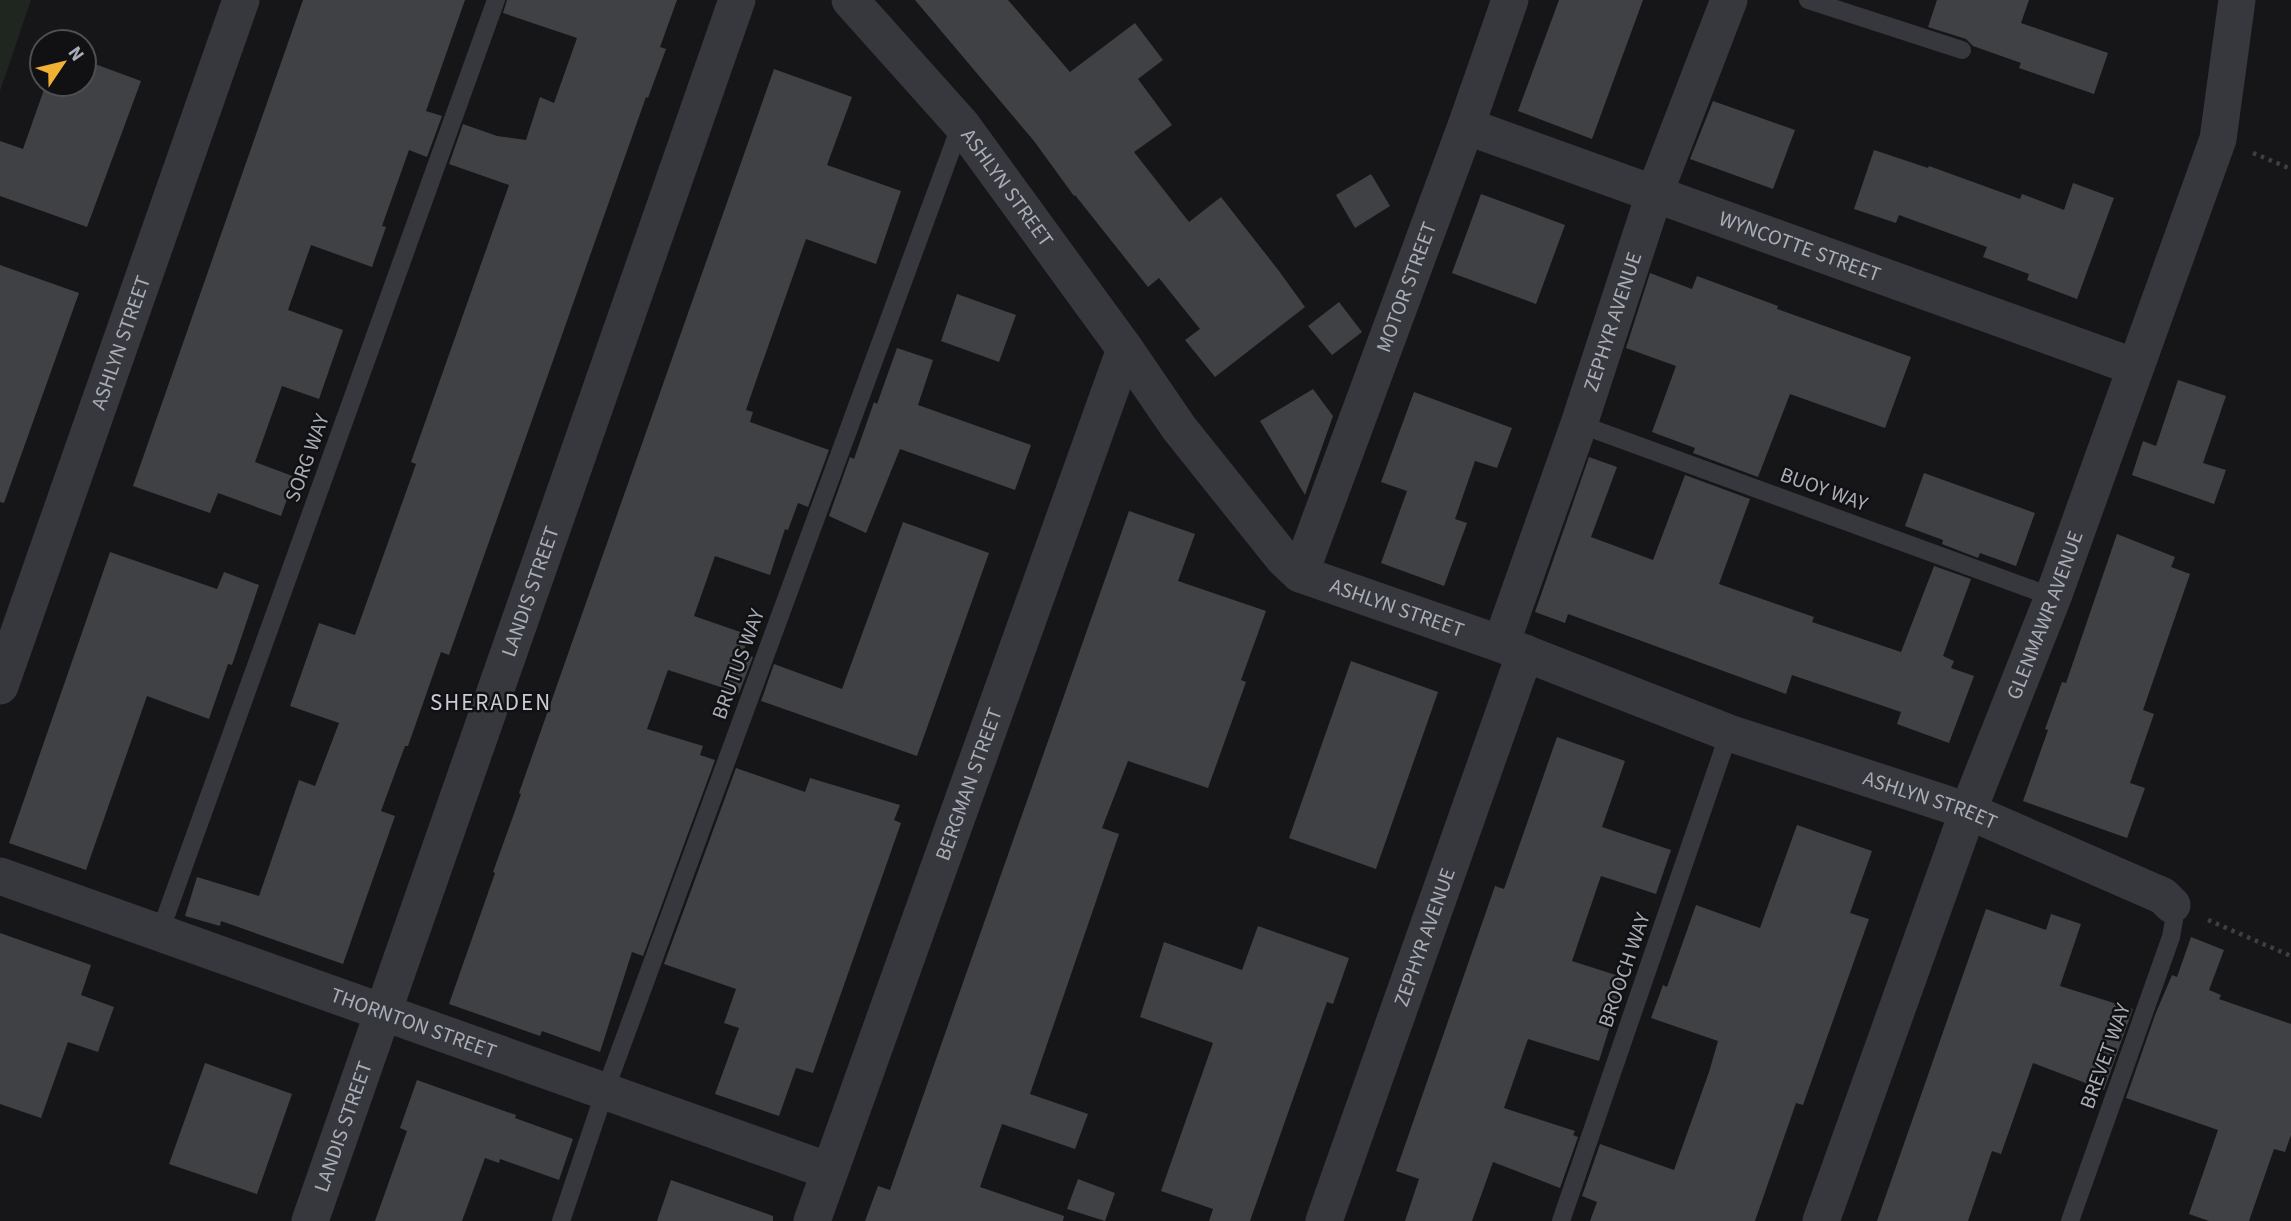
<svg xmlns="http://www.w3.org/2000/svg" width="2291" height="1221" font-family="'Source Sans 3',sans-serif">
<rect width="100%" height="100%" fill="#161618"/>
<polygon fill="#1e261f" points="0,0 31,0 0,91"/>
<g fill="#404145">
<polygon points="303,0 465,0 426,111 442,116 427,157 409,150 382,226 386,227 372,267 311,245 288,310 343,330 319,399 282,386 255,462 295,477 281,516 218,493 210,513 133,486"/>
<polygon points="507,0 677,0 660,47 666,49 648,98 646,97 449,655 441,652 408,746 405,746 381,811 395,816 343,964 221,921 220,926 185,916 197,877 259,896 299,780 315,786 339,723 290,706 319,623 355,635 416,464 411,462 509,185 449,164 463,124 497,136 526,140 540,97 554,103 577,38 503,13"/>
<polygon points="915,0 1008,0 1070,72 1135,23 1163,60 1138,79 1172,125 1134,152 1189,222 1221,197 1279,271 1305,307 1215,377 1185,340 1200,329 1159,278 1148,287 1075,195 1074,196 1034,141"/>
<polygon points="1559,0 1643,0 1592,139 1518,111"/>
<polygon points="1937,0 2029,0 2021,23 2108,53 2094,94 2019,68 2021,63 1973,46 1966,39 1928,27"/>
<polygon points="84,60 141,81 87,227 0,196 0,141 23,149 46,84 84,84"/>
<polygon points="774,69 852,97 827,165 901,191 876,264 806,239 758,375 746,410 753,412 750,422 829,450 808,507 798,503 788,530 785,529 770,575 715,556 694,616 749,635 743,653 753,657 739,693 668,670 647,729 703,746 700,755 715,760 643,956 632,952 600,1052 542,1031 540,1036 449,1004 495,873 493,872 521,794 519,793"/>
<polygon points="1713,101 1795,130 1773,189 1690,159"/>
<polygon points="1874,150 1928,168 1929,166 2020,199 2022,194 2064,210 2073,183 2114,198 2077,299 2027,280 2029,274 1983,257 1987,247 1899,215 1896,223 1854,209"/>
<polygon points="1371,174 1390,206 1355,228 1336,195"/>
<polygon points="1481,194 1565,225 1536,304 1452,273"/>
<polygon points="0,265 79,293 4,503 0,502"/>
<polygon points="1650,273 1692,289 1697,276 1778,306 1777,309 1911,357 1885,428 1790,394 1758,477 1693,453 1695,448 1652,432 1676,366 1626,348"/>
<polygon points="957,294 1016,315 999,362 941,341"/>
<polygon points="1339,302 1362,332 1332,355 1308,326"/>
<polygon points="897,348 933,360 918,405 1031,445 1015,490 900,449 866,533 829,516 850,457 854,459 874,402 877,404"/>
<polygon points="2178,380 2226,396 2203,463 2226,470 2214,504 2132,475 2143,441 2156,446"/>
<polygon points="1313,389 1333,416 1305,495 1260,421"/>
<polygon points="1414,392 1512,428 1497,468 1475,461 1455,519 1467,523 1444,586 1381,563 1407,491 1381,482"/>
<polygon points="1589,457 1617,467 1591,537 1653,560 1685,475 1750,499 1719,584 1814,617 1812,622 1901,652 1934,566 1971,579 1943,656 1954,661 1951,668 1974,676 1949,743 1897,724 1901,712 1792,675 1786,694 1568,614 1565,623 1535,612"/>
<polygon points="1924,473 2035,513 2016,566 1980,553 1978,558 1942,544 1943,540 1905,526"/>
<polygon points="1129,511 1195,534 1178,581 1266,611 1241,680 1246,682 1208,788 1128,761 1102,828 1119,834 1030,1094 1088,1114 1075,1149 1002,1124 980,1187 1064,1216 1063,1221 865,1221 878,1186 890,1190"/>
<polygon points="903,522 989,553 917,756 761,701 774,664 842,689"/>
<polygon points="2117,534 2175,557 2171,567 2190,574 2143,710 2154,714 2130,783 2145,788 2127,838 2023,801 2048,730 2045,729 2062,682 2066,683"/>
<polygon points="110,552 217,589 224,572 259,585 232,665 228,664 209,719 147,696 86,870 9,843"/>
<polygon points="1351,661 1438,692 1376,869 1289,838"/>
<polygon points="1557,737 1625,761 1602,827 1671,850 1656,894 1601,876 1572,961 1625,978 1599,1061 1528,1039 1504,1108 1575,1131 1573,1135 1578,1137 1560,1188 1493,1162 1472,1221 1405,1221 1419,1179 1396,1171 1495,886 1504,889"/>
<polygon points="736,768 805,792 810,778 900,805 894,820 901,823 813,1073 796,1068 779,1116 715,1094 739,1028 724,1023 736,989 664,964"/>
<polygon points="1797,825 1872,851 1850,913 1869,919 1803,1105 1796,1103 1755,1221 1590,1221 1597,1202 1582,1196 1600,1144 1674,1170 1709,1072 1718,1041 1651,1018 1663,985 1667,987 1696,905 1760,928"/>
<polygon points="1986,909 2046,930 2051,914 2081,924 2060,986 2133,1009 2104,1090 2033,1063 2001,1154 1992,1151 1968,1221 1877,1221"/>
<polygon points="1258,926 1349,958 1333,1004 1327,1002 1250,1221 1209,1221 1213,1209 1161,1191 1213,1043 1140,1017 1164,942 1242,970"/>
<polygon points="0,933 91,965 81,995 114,1007 98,1052 68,1042 41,1118 0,1104"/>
<polygon points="2191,937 2224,950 2209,990 2221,995 2219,999 2291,1024 2291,1135 2285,1152 2274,1149 2249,1221 2209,1221 2189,1214 2218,1130 2126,1098 2155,1015 2172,975 2177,977"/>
<polygon points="205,1063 292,1094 257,1194 169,1164"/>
<polygon points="417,1080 516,1115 515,1118 573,1139 559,1180 500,1159 499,1163 485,1158 462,1221 375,1221 407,1131 400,1128"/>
<polygon points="1078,1179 1115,1193 1105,1221 1067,1209"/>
<polygon points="671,1180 773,1216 773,1221 657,1221"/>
</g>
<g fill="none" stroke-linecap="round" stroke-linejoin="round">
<g stroke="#3d3f44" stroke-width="4.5" stroke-dasharray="3.5 5" stroke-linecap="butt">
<polyline points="2253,153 2291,169"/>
<polyline points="2208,920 2291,956"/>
</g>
<g stroke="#37383d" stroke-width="18">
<polyline points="1808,0 1962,50"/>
<polyline points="1579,424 2053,597"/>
<polyline points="160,932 496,0"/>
<polyline points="561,1221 605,1091 961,124"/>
<polyline points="1561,1221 1729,733"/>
<polyline points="2070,1221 2171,937 2174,920 2172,905"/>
</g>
<g stroke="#37383d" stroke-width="37">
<path id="s1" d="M 850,0 L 961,124 L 1125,349 L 1179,428 L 1283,558 L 1300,574 L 1501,644 L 1729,733 L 1968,811 L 2163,896 L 2172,905"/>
<path id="s2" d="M 1466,126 L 2135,367"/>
<path id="s3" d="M 1300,574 L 1466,126 L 1510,0"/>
<path id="s4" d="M 1501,644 L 1579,424 L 1655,192 L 1729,0"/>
<path id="s5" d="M 0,686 L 241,0"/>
<path id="s6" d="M 0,876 L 829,1171"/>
<path id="s7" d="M 310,1221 L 737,0"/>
<path id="s8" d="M 812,1221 L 1125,349"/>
<path id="s9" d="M 1324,1221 L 1525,653"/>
<path id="s10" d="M 1821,1221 L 1968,811 L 2053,597 L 2218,139 L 2237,0"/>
</g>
</g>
<g text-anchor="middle" stroke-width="5" stroke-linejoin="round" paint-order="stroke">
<g font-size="21" fill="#a8adb8" stroke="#111113">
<text dy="7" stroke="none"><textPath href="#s1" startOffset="245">ASHLYN STREET</textPath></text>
<text dy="7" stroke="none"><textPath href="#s2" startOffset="355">WYNCOTTE STREET</textPath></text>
<text dy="7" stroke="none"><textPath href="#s3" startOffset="306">MOTOR STREET</textPath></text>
<text dy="7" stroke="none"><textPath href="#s4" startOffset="341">ZEPHYR AVENUE</textPath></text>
<text dy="7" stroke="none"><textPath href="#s5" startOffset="364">ASHLYN STREET</textPath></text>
<text transform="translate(307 458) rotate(-70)" y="7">SORG WAY</text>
<text transform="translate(1824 489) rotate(20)" y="7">BUOY WAY</text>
<text dy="7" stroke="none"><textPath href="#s7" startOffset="667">LANDIS STREET</textPath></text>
<text dy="7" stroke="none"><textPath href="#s1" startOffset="833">ASHLYN STREET</textPath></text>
<text dy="7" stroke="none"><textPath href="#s10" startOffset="646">GLENMAWR AVENUE</textPath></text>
<text transform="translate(738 664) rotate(-70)" y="7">BRUTUS WAY</text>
<text dy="7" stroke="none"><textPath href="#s8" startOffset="464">BERGMAN STREET</textPath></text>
<text dy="7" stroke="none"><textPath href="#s1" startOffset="1400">ASHLYN STREET</textPath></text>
<text dy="7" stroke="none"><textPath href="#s9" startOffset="301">ZEPHYR AVENUE</textPath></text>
<text transform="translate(1624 970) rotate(-71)" y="7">BROOCH WAY</text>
<text dy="7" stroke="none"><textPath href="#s6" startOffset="439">THORNTON STREET</textPath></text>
<text transform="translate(2105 1056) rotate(-70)" y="7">BREVET WAY</text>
<text dy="7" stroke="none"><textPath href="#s7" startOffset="100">LANDIS STREET</textPath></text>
</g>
<g font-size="23" letter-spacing="2" fill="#c9ccd4" stroke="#111113">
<text x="491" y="710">SHERADEN</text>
</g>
</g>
<g transform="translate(63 63) rotate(55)"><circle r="33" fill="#111113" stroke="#4d4f55" stroke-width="2"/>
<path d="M0-5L12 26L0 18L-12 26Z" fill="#f2b134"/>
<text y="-10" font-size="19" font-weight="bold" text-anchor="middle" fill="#a8adb8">N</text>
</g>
</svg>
